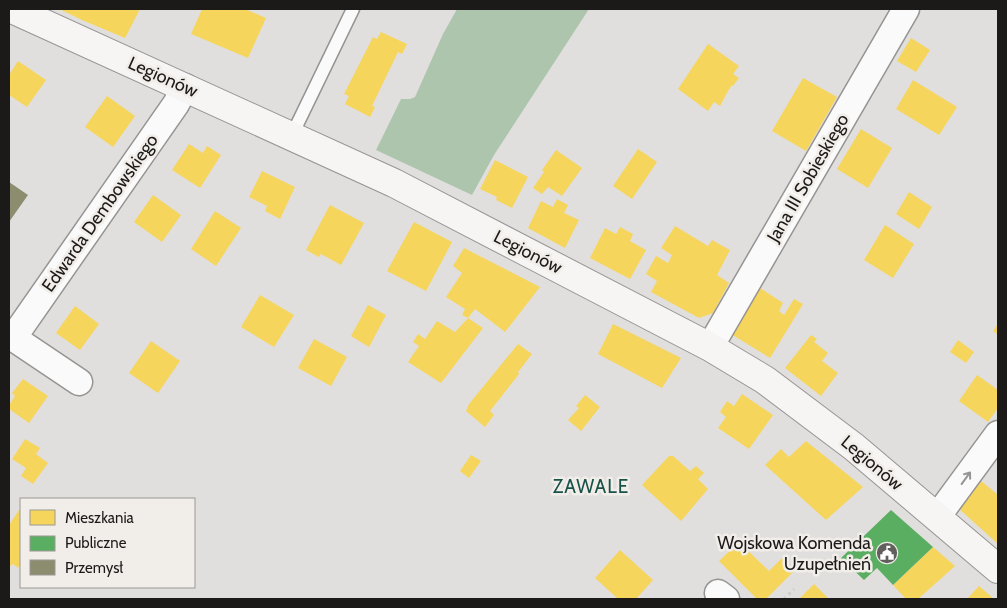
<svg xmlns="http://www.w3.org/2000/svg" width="1007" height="608" font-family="Cabin,sans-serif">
<rect width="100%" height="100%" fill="#e1dfdd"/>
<polygon fill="#aec5ad" points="457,9 589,9 494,155 472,195 376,150 401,99 410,99 415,97 443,34"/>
<g fill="#f6d55c">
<polygon points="59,9 140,9 125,38 82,20"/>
<polygon points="202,9 245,9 266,18 248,58 191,34"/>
<polygon points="381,32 407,44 402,54 398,52 372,106 375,107 370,117 345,104 349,96 344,94 373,37 377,39"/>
<polygon points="911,38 930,50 916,72 897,61"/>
<polygon points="708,44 739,66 733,74 739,78 733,86 732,85 728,91 720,106 714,102 708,111 678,89"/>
<polygon points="18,61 46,80 27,107 9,95 9,75"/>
<polygon points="803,78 837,97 806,151 772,131"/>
<polygon points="913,80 957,107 939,135 896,109"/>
<polygon points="107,96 135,116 113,147 85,127"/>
<polygon points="861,129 892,148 868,188 837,169"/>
<polygon points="189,144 203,153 207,146 221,155 200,188 172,170"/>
<polygon points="638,149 657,162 632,199 613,186"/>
<polygon points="556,150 582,168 562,196 548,187 542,194 533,188 544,172 542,170"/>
<polygon points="495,160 528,177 512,208 496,200 497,197 480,189"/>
<polygon points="262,171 295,187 280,219 265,211 267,206 249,197"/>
<polygon points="909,192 932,207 919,229 896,214"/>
<polygon points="153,195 181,215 162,242 134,222"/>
<polygon points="557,199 568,205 564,213 579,220 565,248 528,228 541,201 553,207"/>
<polygon points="330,205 364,223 341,265 321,254 319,257 306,250"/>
<polygon points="215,211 241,228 216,266 191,249"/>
<polygon points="414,222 452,242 426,291 387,271"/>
<polygon points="885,225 914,244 893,278 864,260"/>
<polygon points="675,226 708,246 712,240 730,250 717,275 729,283 713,313 699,318 651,292 657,281 646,274 656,256 668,263 672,255 661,248"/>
<polygon points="620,227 633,234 630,241 646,250 630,279 590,258 605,228 616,234"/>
<polygon points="464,248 540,287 505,332 475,309 468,318 462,315 465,309 446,297 462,273 453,266"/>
<polygon points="760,288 783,303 779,311 784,315 794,299 803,304 770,358 731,334"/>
<polygon points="260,295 294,315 274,347 241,327"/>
<polygon points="368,305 386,315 369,347 351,336"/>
<polygon points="75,306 99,324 80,350 56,333"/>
<polygon points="468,318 483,328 441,383 408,362 419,346 413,342 418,334 425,339 437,321 455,332"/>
<polygon points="613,324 681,358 662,388 598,354"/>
<polygon points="998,324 998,335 993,331"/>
<polygon points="811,335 817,339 814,342 828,353 822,361 838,373 821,396 785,368"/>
<polygon points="314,339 347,357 331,386 298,368"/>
<polygon points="958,340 974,352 966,363 950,352"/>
<polygon points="151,341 180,361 158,393 129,373"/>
<polygon points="518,344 532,354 518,372 519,374 490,411 494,415 485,427 466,411 469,404"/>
<polygon points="977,375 998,390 998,408 988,422 959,401"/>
<polygon points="23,379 48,396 29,423 9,409 9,405 15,396 12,393"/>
<polygon points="742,394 773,415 749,449 718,428 726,417 720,412 727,401 734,406"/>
<polygon points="585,395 600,407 581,431 568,420 579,408 576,406"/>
<polygon points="25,439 40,448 36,454 48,463 33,484 21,476 26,468 12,459"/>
<polygon points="806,441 863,487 826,520 765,465 781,449 789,457"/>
<polygon points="471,455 481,461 469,478 460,471"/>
<polygon points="669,456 673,456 690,471 696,466 704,473 698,479 708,489 681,521 642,485"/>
<polygon points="980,480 998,495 998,544 958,508"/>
<polygon points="19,510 21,512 21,563 18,568 13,564 10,566 9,565 9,525"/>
<polygon points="739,542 769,571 782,558 795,570 766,599 757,599 719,561"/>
<polygon points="933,547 955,566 918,599 906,599 893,585"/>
<polygon points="620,550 653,580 636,599 618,599 595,578"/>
<polygon points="814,584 829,599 799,599"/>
<polygon points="979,586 994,599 967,599"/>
</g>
<polygon fill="#5aae61" points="891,510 933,547 893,585 877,568 864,580 841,558"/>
<polygon fill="#8c8c6e" points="9,182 28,195 9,222"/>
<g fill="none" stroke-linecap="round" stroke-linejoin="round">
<g stroke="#969492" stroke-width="15">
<polyline id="lane" points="292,135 353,9"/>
</g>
<g stroke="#969492" stroke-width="29">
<g id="street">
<polyline points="9,335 79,382"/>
<polyline points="13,338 176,104 185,87"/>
<polyline points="710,347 906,9"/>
<polyline points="937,517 998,434"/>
<polyline points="718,593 726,599"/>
</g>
</g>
<g stroke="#969492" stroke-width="30">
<polyline id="secondary" points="12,9 394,183 710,347 765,380 854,447 998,569"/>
</g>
<polyline stroke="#cccbcb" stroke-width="3" stroke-dasharray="2.5 4" stroke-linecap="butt" points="784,599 794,589"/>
<use href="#lane" stroke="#fafafa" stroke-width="12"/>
<use href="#street" stroke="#fafafa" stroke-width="26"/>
<use href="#secondary" stroke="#f7f4f4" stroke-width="28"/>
</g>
<defs><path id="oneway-shaft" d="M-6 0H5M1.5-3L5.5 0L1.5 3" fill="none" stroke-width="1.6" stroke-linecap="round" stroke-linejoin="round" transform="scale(1.25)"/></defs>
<use stroke="#969595" href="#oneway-shaft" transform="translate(966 478) rotate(-54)"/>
<defs>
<g id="civic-disc" transform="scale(1.125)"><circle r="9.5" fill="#615f5e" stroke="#f1ede9"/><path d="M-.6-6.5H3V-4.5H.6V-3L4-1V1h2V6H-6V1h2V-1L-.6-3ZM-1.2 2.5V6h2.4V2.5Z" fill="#fff"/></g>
</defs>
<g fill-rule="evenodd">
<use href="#civic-disc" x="887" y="553"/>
</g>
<g text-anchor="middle" stroke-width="5" stroke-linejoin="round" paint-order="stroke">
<g font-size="18" fill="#1c1a19" stroke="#f1ede9">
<text transform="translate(163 77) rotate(24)" y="6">Legionów</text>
<text transform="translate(808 178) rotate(-60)" y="6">Jana III Sobieskiego</text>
<text transform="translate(100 213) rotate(-55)" y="6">Edwarda Dembowskiego</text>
<text transform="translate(528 252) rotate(27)" y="6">Legionów</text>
<text transform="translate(872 463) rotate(40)" y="6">Legionów</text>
</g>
<g font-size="18" fill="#1c1a19" stroke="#f1ede9" text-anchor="end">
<text x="871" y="549">Wojskowa Komenda<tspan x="871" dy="21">Uzupełnień</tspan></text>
</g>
<g font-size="19" letter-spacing="1" fill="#195249" stroke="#f1ede9">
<text x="591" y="493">ZAWALE</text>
</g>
</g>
<rect width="1007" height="608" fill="none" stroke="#1c1a19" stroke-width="20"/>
<rect x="20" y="498" width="175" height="90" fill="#f1ede9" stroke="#9c9996"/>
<rect x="30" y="510" width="25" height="15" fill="#f6d55c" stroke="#9c9996"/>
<text x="65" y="523" font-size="15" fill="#1c1a19">Mieszkania</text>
<rect x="30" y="536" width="25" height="15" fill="#5aae61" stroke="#9c9996"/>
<text x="65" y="548" font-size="15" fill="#1c1a19">Publiczne</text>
<rect x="30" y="560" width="25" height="15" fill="#8c8c6e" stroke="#9c9996"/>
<text x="65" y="573" font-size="15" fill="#1c1a19">Przemysł</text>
</svg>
